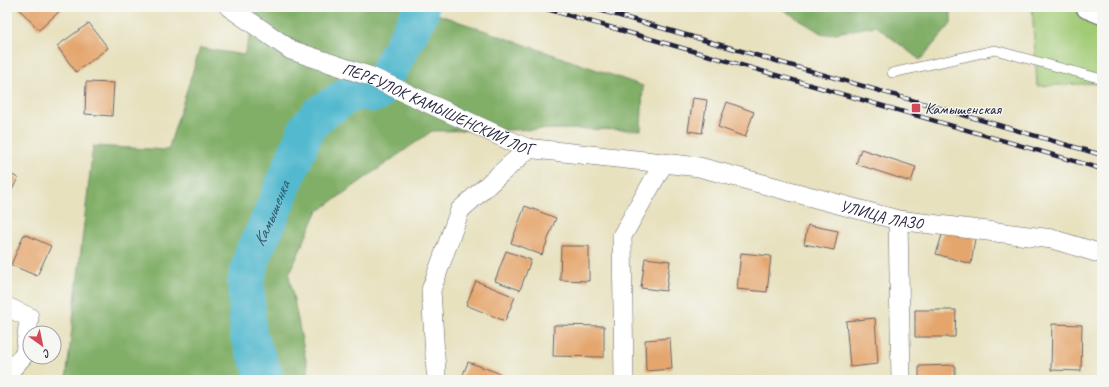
<svg xmlns="http://www.w3.org/2000/svg" width="1109" height="387" font-family="Caveat,sans-serif">
<rect width="100%" height="100%" fill="#f6f6f2"/>
<filter id="ink" filterUnits="userSpaceOnUse"><feTurbulence type="fractalNoise" baseFrequency=".025" numOctaves="2"/><feDisplacementMap in="SourceGraphic" scale="8" xChannelSelector="R" yChannelSelector="G"/><feConvolveMatrix kernelMatrix="1 2 1 2 8 2 1 2 1" color-interpolation-filters="sRGB"/></filter>
<filter id="wash" filterUnits="userSpaceOnUse"><feTurbulence type="fractalNoise" baseFrequency=".012" numOctaves="4" result="noise"/><feDisplacementMap in="SourceGraphic" scale="16" xChannelSelector="R" yChannelSelector="G"/><feGaussianBlur stdDeviation="0.9" result="paint"/><feColorMatrix in="noise" values="0 0 0 0 0 0 0 0 0 0 0 0 0 0 0 0 0 1.4 0 .05"/><feComposite in="paint" operator="in"/></filter>
<g filter="url(#wash)">
<rect width="100%" height="100%" fill="#e7e1be"/>
<polygon fill="#a2cb76" stroke="#627658" points="1032,7 1102,7 1102,83 1037,86"/>
<g fill="#81af67" stroke="#526851">
<polygon points="259,7 417,7 643,86 641,130 572,129 432,131 317,212 289,275 310,380 66,380 93,146 168,150 200,48 244,55"/>
<polygon points="775,7 951,7 951,24 920,60 876,26 824,35 782,9"/>
</g>
<g fill="none" stroke-linecap="round" stroke-linejoin="round">
<g stroke="#52b9cf" stroke-width="37">
<polyline points="388,72 420,13"/>
<path id="s1" d="M 266,380 L 248,334 L 246,281 L 253,253 L 266,227 L 307,128 L 318,115 L 348,95 L 357,92 L 374,94 L 377,93"/>
</g>
</g>
<g id="blocks">
<g fill="#e5a66d">
<polygon points="19,7 64,7 39,30 18,8"/>
<polygon points="89,23 108,48 76,72 57,46"/>
<polygon points="86,82 114,83 112,116 85,114"/>
<polygon points="693,98 707,100 702,133 688,131"/>
<polygon points="727,102 754,112 745,137 718,127"/>
<polygon points="861,149 916,167 911,182 856,164"/>
<polygon points="7,172 18,178 7,200"/>
<polygon points="525,206 556,218 542,255 511,243"/>
<polygon points="808,225 838,231 834,250 804,244"/>
<polygon points="945,226 976,233 971,264 936,254"/>
<polygon points="24,234 51,246 37,276 11,265"/>
<polygon points="561,246 589,246 589,281 560,280"/>
<polygon points="506,251 531,260 520,290 495,281"/>
<polygon points="741,253 771,256 767,292 737,289"/>
<polygon points="645,258 670,261 666,291 641,288"/>
<polygon points="476,281 515,297 505,321 466,305"/>
<polygon points="915,310 956,310 955,337 915,337"/>
<polygon points="875,318 878,364 850,367 846,321"/>
<polygon points="1052,324 1082,325 1081,371 1051,370"/>
<polygon points="554,325 604,326 604,357 553,356"/>
<polygon points="670,338 672,369 646,371 645,340"/>
<polygon points="468,362 504,375 502,380 461,380"/>
<polygon points="955,365 955,380 919,380 919,366"/>
</g>
</g>
</g>
<g filter="url(#ink)">
<use href="#blocks" fill-opacity="0" stroke="#676569" stroke-width="1"/>
<g fill="none" stroke-linecap="round" stroke-linejoin="round">
<g stroke="#676569" stroke-width="10">
<polyline id="lane" points="892,73 995,50 1102,79"/>
</g>
<g stroke="#676569" stroke-width="20">
<g id="street">
<path id="s2" d="M 229,7 L 291,50 L 369,76 L 526,148 L 699,167 L 898,220 L 1052,239 L 1102,254"/>
<polyline points="898,220 901,380"/>
<polyline points="7,307 29,317 25,354 7,374"/>
<polyline points="436,372 431,290 460,210 529,148"/>
<polyline points="624,380 622,236 663,164"/>
</g>
</g>
<g stroke="#676569" stroke-width="24">
<polyline id="highway" points="1087,7 1102,13"/>
</g>
<use href="#lane" stroke="#fff" stroke-width="9"/>
<use href="#street" stroke="#fff" stroke-width="19"/>
<use href="#highway" stroke="#fff" stroke-width="22"/>
<g stroke="#22223b" stroke-width="4.5">
<g id="rail">
<polyline points="540,7 1102,169"/>
<polyline points="589,7 1102,155"/>
</g>
</g>
<use href="#rail" stroke="#f6f6f2" stroke-width="3" stroke-dasharray="9" stroke-linecap="butt"/>
</g>
</g>
<rect fill="#d1495b" stroke="#f6f6f2" stroke-width="1.5" x="911" y="103" width="10" height="10" rx="2"/>
<g text-anchor="middle" stroke-width="3" stroke-linejoin="round" paint-order="stroke">
<g font-size="16" fill="#22223b" stroke="#f6f6f2">
<text dy="6" stroke="none"><textPath href="#s2" startOffset="234">ПЕРЕУЛОК КАМЫШЕНСКИЙ ЛОГ</textPath></text>
<text dy="6" stroke="none"><textPath href="#s2" startOffset="693">УЛИЦА ЛАЗО</textPath></text>
</g>
<g font-size="16" fill="#22223b" stroke="#f6f6f2" text-anchor="start">
<text x="925" y="114">Камышенская</text>
</g>
<g font-size="17" font-style="italic" fill="#33576f" stroke="#f6f6f2">
<text dy="6" stroke="none"><textPath href="#s1" startOffset="175">Камышенка</textPath></text>
</g>
</g>
<rect width="1109" height="387" fill="none" stroke="#f6f6f2" stroke-width="24"/>
<g transform="translate(42 345) rotate(147)"><circle r="19" fill="#f6f6f2" stroke="#a1a1a9"/>
<path d="M0-3L7 15L0 10L-7 15Z" fill="#d1495b"/>
<text y="-6" font-size="11" font-weight="bold" text-anchor="middle" fill="#22223b">С</text>
</g>
</svg>
